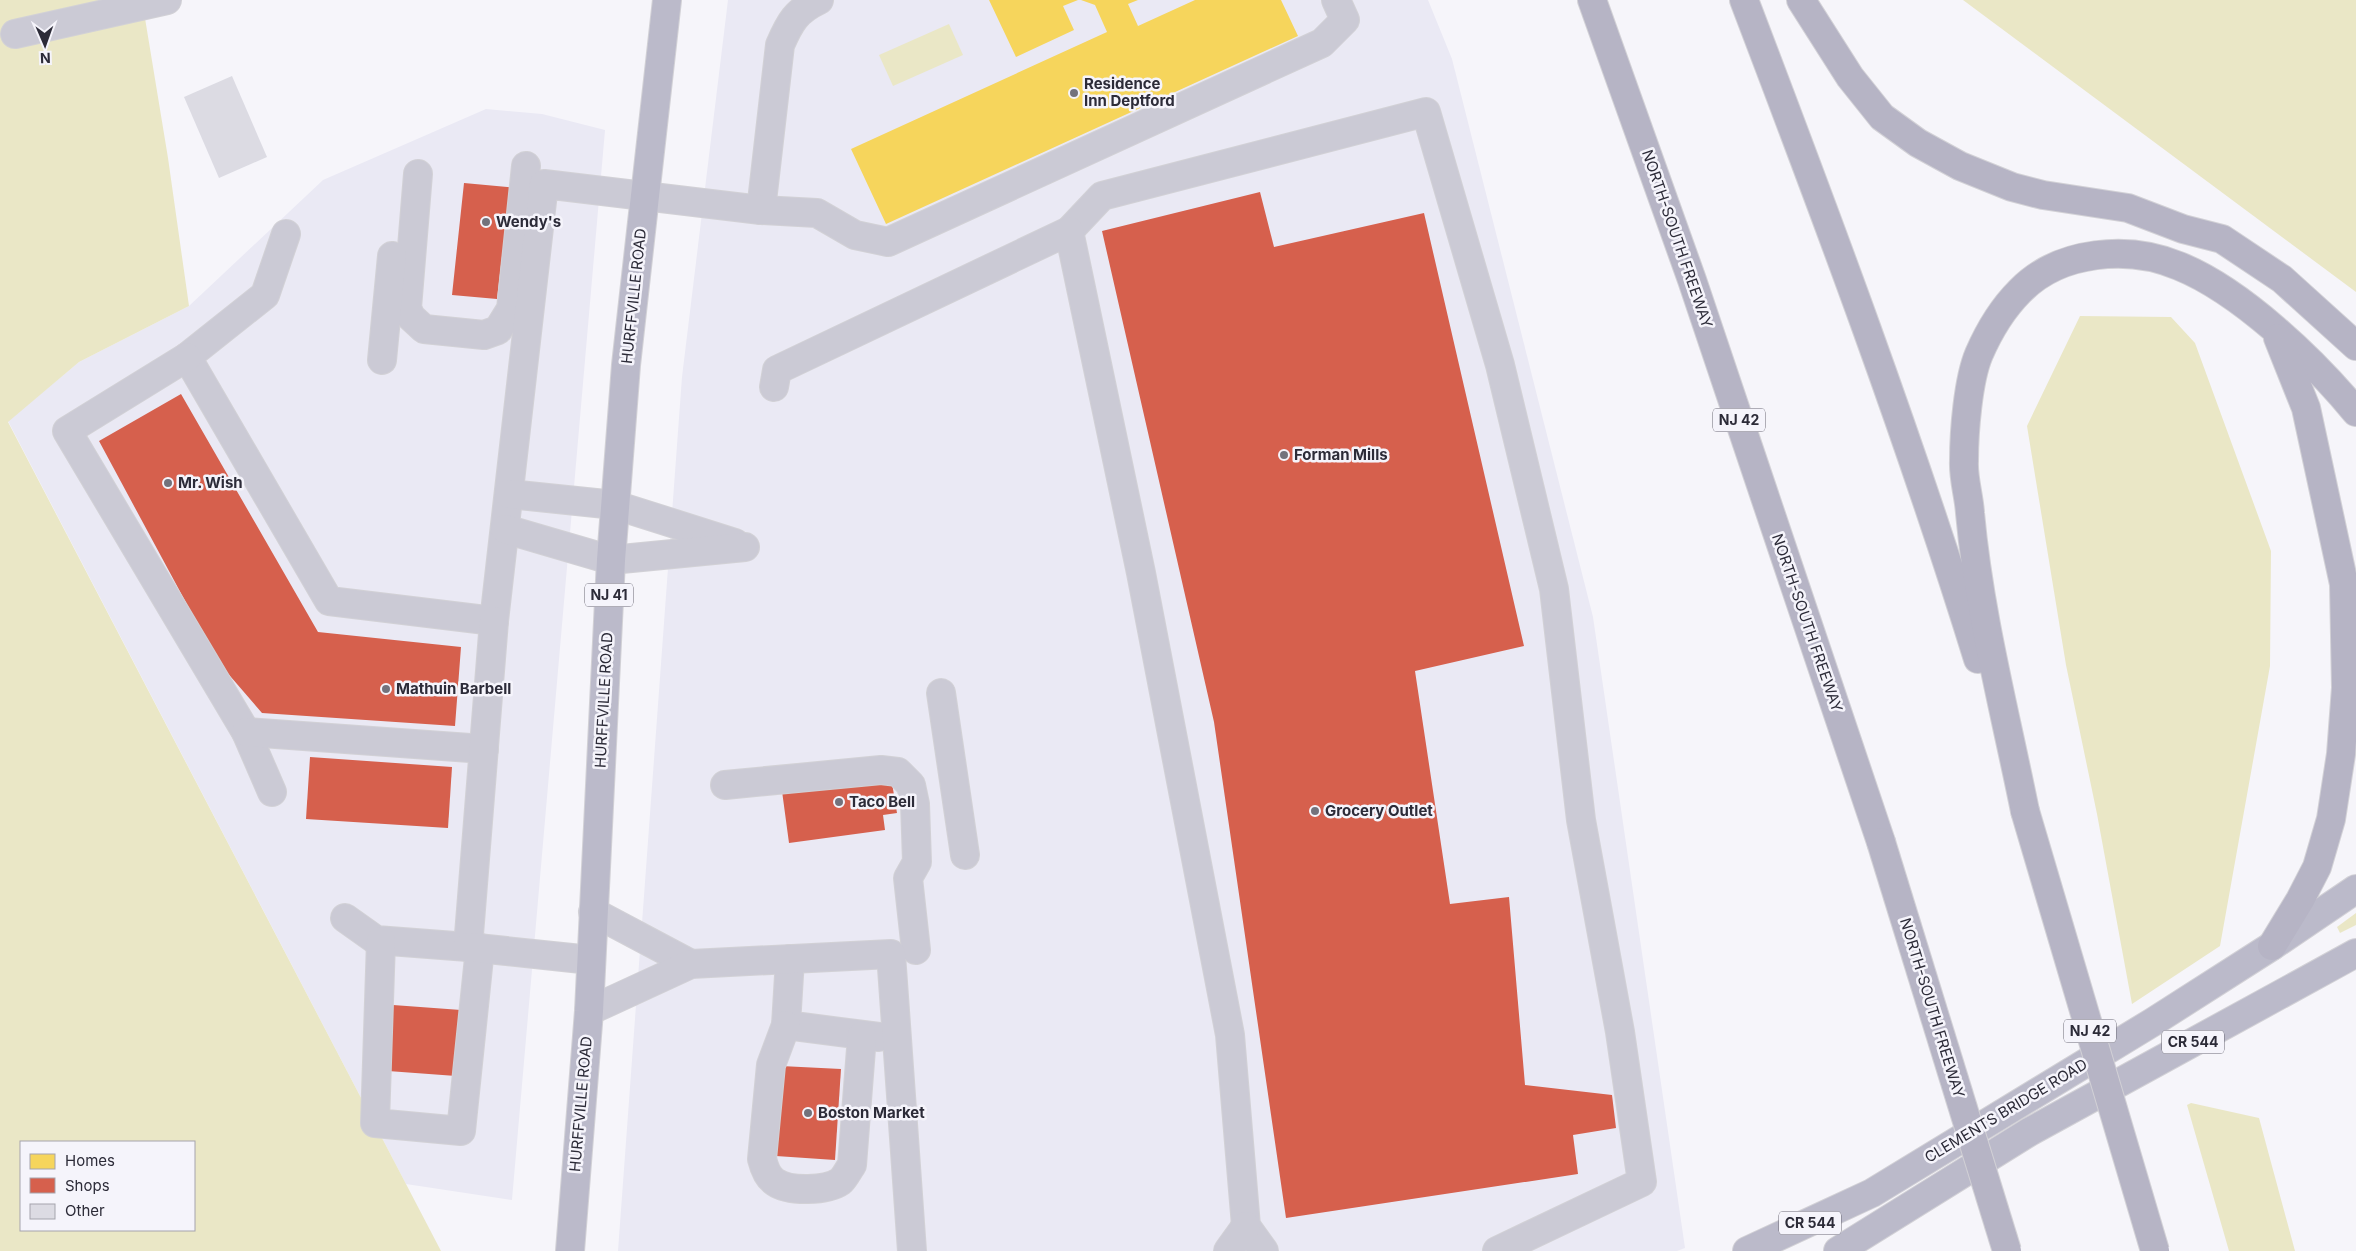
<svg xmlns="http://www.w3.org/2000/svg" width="2356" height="1251" font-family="Inter,sans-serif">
<rect width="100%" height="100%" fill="#f6f5fa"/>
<g fill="#eae9f4">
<polygon points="728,0 1428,0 1452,59 1593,617 1685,1248 1677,1251 618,1251 682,377"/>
<polygon points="486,109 542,114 605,130 512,1200 406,1184 8,421 79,362 189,306 323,180"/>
</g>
<g fill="#eae7c6" fill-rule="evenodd">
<path d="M 0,0 L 142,0 L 168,158 L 189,306 L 79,362 L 8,422 L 441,1251 L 0,1251 ZM 21,1142 L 194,1142 L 194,1230 L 21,1230 Z"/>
<polygon points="1963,0 2356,0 2356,292"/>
<polygon points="949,24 963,55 893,86 879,55"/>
<polygon points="2080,316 2171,317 2195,343 2271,551 2270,666 2220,946 2132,1004 2097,814 2066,665 2027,426"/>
<polygon points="2356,913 2356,925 2340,933 2337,927"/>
<polygon points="2191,1103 2259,1118 2295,1251 2229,1251 2187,1105"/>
</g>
<g fill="#f6d55c">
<polygon points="989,0 1078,0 1063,6 1074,30 1016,57"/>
<polygon points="1081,0 1138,0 1128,4 1138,26 1195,0 1281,0 1298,36 886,224 851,149 1107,32 1095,5"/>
</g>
<g fill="#d6604d">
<polygon points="464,183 517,188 509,257 502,256 497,299 452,295"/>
<polygon points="1260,192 1274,247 1424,213 1524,646 1415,671 1450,904 1509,897 1525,1085 1612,1095 1616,1128 1573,1135 1578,1174 1286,1218 1214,722 1102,231"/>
<polygon points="181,394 318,632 461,647 455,726 262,713 218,662 99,441"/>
<polygon points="310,757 452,767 448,828 306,819"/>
<polygon points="879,778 880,785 892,783 897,813 883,815 885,830 789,843 782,791"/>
<polygon points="393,1005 461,1010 456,1076 388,1071"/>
<polygon points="781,1066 841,1069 835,1160 776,1156"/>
</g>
<polygon fill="#dcdbe3" points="232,76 267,157 219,178 184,97"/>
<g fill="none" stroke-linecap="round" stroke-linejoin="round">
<g stroke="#d2d1d6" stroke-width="30">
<g id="minor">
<polyline points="15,34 167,0"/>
<polyline points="418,174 407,308 411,317 424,329 484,335 498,330 511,309 526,166"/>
<path d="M 761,210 L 780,45 C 790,22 796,11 819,0"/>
<polyline points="1069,231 1102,196 1426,112 1500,365 1554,589 1581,820 1620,1032 1642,1182 1497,1251"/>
<polyline points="286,234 265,295 187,357 329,601 494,621 544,184 761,210 817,213 855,235 888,242 1322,43 1345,20 1336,0"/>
<polyline points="187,357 67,431 246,732 272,792"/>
<polyline points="382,360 392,256"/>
<polyline points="774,387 777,370 1069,231 1141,573 1230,1035 1246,1226 1264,1251"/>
<polyline points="509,494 615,505 735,543"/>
<polyline points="505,529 611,560 745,547"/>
<polyline points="941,693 965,855"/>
<polyline points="246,732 484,749"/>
<polyline points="725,785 881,770 898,772 911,785 915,804 917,862 908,878 916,950"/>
<polyline points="593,912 691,964"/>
<polyline points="345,918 376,940 468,947 494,621"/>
<polyline points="381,941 375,1123 461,1131 480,948"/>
<polyline points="468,947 591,960"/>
<polyline points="790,959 786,1025 879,1037"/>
<polyline points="589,1011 691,964 891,954 912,1251"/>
<path d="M 786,1025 L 771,1065 L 762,1159 C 764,1167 767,1177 775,1182 C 789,1192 827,1191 841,1181 C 845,1177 849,1169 852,1165 L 862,1036"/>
<polyline points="1228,1251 1246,1226"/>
</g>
</g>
<g stroke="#d2d1d6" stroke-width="30">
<g id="major">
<polyline points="570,1251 589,1011 611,560 626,365 667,0"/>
<polyline points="1747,1251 1872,1193 2153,1022 2272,946 2356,889"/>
<polyline points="1838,1251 2031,1131 2356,953"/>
</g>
</g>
<g stroke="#d2d1d6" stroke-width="30">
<g id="highway">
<polyline points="1592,0 1692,280 1881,842"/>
<path d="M 1744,0 C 1827,218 1909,436 1978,659"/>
<polyline points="1801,0 1850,77 1882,117 1918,143 1960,166 2012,187 2043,195 2128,208 2183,229 2222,239 2282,279 2356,346"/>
<path d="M 2025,811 C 2005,712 1979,613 1970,513 C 1969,496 1963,478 1964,461 C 1964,432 1968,380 1979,354 C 1989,331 2003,308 2020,291 C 2060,250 2129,245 2179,266 C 2241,291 2314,361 2356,412"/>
<polyline points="2272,946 2300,900 2317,867 2331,819 2341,754 2346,688 2344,584 2306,408 2278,338"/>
</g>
</g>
<use href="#minor" stroke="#cbcad5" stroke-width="28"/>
<use href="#major" stroke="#bbbaca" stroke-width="28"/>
<use href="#highway" stroke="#b6b4c5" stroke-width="28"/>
<g stroke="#d2d1d6" stroke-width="30" stroke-linecap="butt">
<g id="highway-bridge">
<polyline points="2025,811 2155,1251"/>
<polyline points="1881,842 2007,1251"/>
</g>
</g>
<use href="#highway-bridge" stroke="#b6b4c5" stroke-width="28"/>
</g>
<g fill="#73727c" stroke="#f5f4fb" stroke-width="2">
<circle cx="1074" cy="93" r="5"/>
<circle cx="486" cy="222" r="5"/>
<circle cx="1284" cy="455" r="5"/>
<circle cx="168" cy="483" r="5"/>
<circle cx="386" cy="689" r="5"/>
<circle cx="839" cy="802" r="5"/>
<circle cx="1315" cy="811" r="5"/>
<circle cx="808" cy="1113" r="5"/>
</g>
<g text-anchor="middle" stroke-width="5" stroke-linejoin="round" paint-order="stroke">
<g fill="#f5f4fb" stroke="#686772" stroke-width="1">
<rect x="1713" y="408.5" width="52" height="23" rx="4"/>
<rect x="585" y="583.5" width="48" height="23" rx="4"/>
<rect x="2064" y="1019.5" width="52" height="23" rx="4"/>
<rect x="2162" y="1030.5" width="62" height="23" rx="4"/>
<rect x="1779" y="1211.5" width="62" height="23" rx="4"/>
</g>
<g font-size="14" font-weight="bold" fill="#2c2b38">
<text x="1739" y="425">NJ 42</text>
<text x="609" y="600">NJ 41</text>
<text x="2090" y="1036">NJ 42</text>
<text x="2193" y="1047">CR 544</text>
<text x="1810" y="1228">CR 544</text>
</g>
<g font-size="15" font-weight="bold" fill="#2c2b38" stroke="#f5f4fb" text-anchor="start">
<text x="1084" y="89">Residence<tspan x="1084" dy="17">Inn Deptford</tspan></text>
<text x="496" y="227">Wendy's</text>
<text x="1294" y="460">Forman Mills</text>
<text x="178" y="488">Mr. Wish</text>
<text x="396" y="694">Mathuin Barbell</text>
<text x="849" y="807">Taco Bell</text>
<text x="1325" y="816">Grocery Outlet</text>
<text x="818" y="1118">Boston Market</text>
</g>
<g font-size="15" fill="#2c2b38" stroke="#f5f4fb">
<text transform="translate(1677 239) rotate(71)" y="5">NORTH-SOUTH FREEWAY</text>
<text transform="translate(634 296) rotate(-84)" y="5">HURFFVILLE ROAD</text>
<text transform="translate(1807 623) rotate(71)" y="5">NORTH-SOUTH FREEWAY</text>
<text transform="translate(604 700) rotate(-87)" y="5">HURFFVILLE ROAD</text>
<text transform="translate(1932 1008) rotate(73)" y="5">NORTH-SOUTH FREEWAY</text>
<text transform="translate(581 1104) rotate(-85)" y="5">HURFFVILLE ROAD</text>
<text transform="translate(2006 1111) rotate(-31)" y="5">CLEMENTS BRIDGE ROAD</text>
</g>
</g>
<rect x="20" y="1141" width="175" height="90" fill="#f5f4fb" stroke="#a5a4ad"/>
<rect x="30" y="1154" width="25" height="15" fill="#f6d55c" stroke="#a5a4ad"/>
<text x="65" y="1166" font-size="15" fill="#2c2b38">Homes</text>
<rect x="30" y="1178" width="25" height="15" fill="#d6604d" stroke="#a5a4ad"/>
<text x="65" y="1191" font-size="15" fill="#2c2b38">Shops</text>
<rect x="30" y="1204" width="25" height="15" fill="#dcdbe3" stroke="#a5a4ad"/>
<text x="65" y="1216" font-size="15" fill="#2c2b38">Other</text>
<g transform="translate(45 45) rotate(178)" stroke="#f5f4fb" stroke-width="4" paint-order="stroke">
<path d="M0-4L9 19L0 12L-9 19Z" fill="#2c2b38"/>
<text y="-8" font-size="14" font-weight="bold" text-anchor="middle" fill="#2c2b38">N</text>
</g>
</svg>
